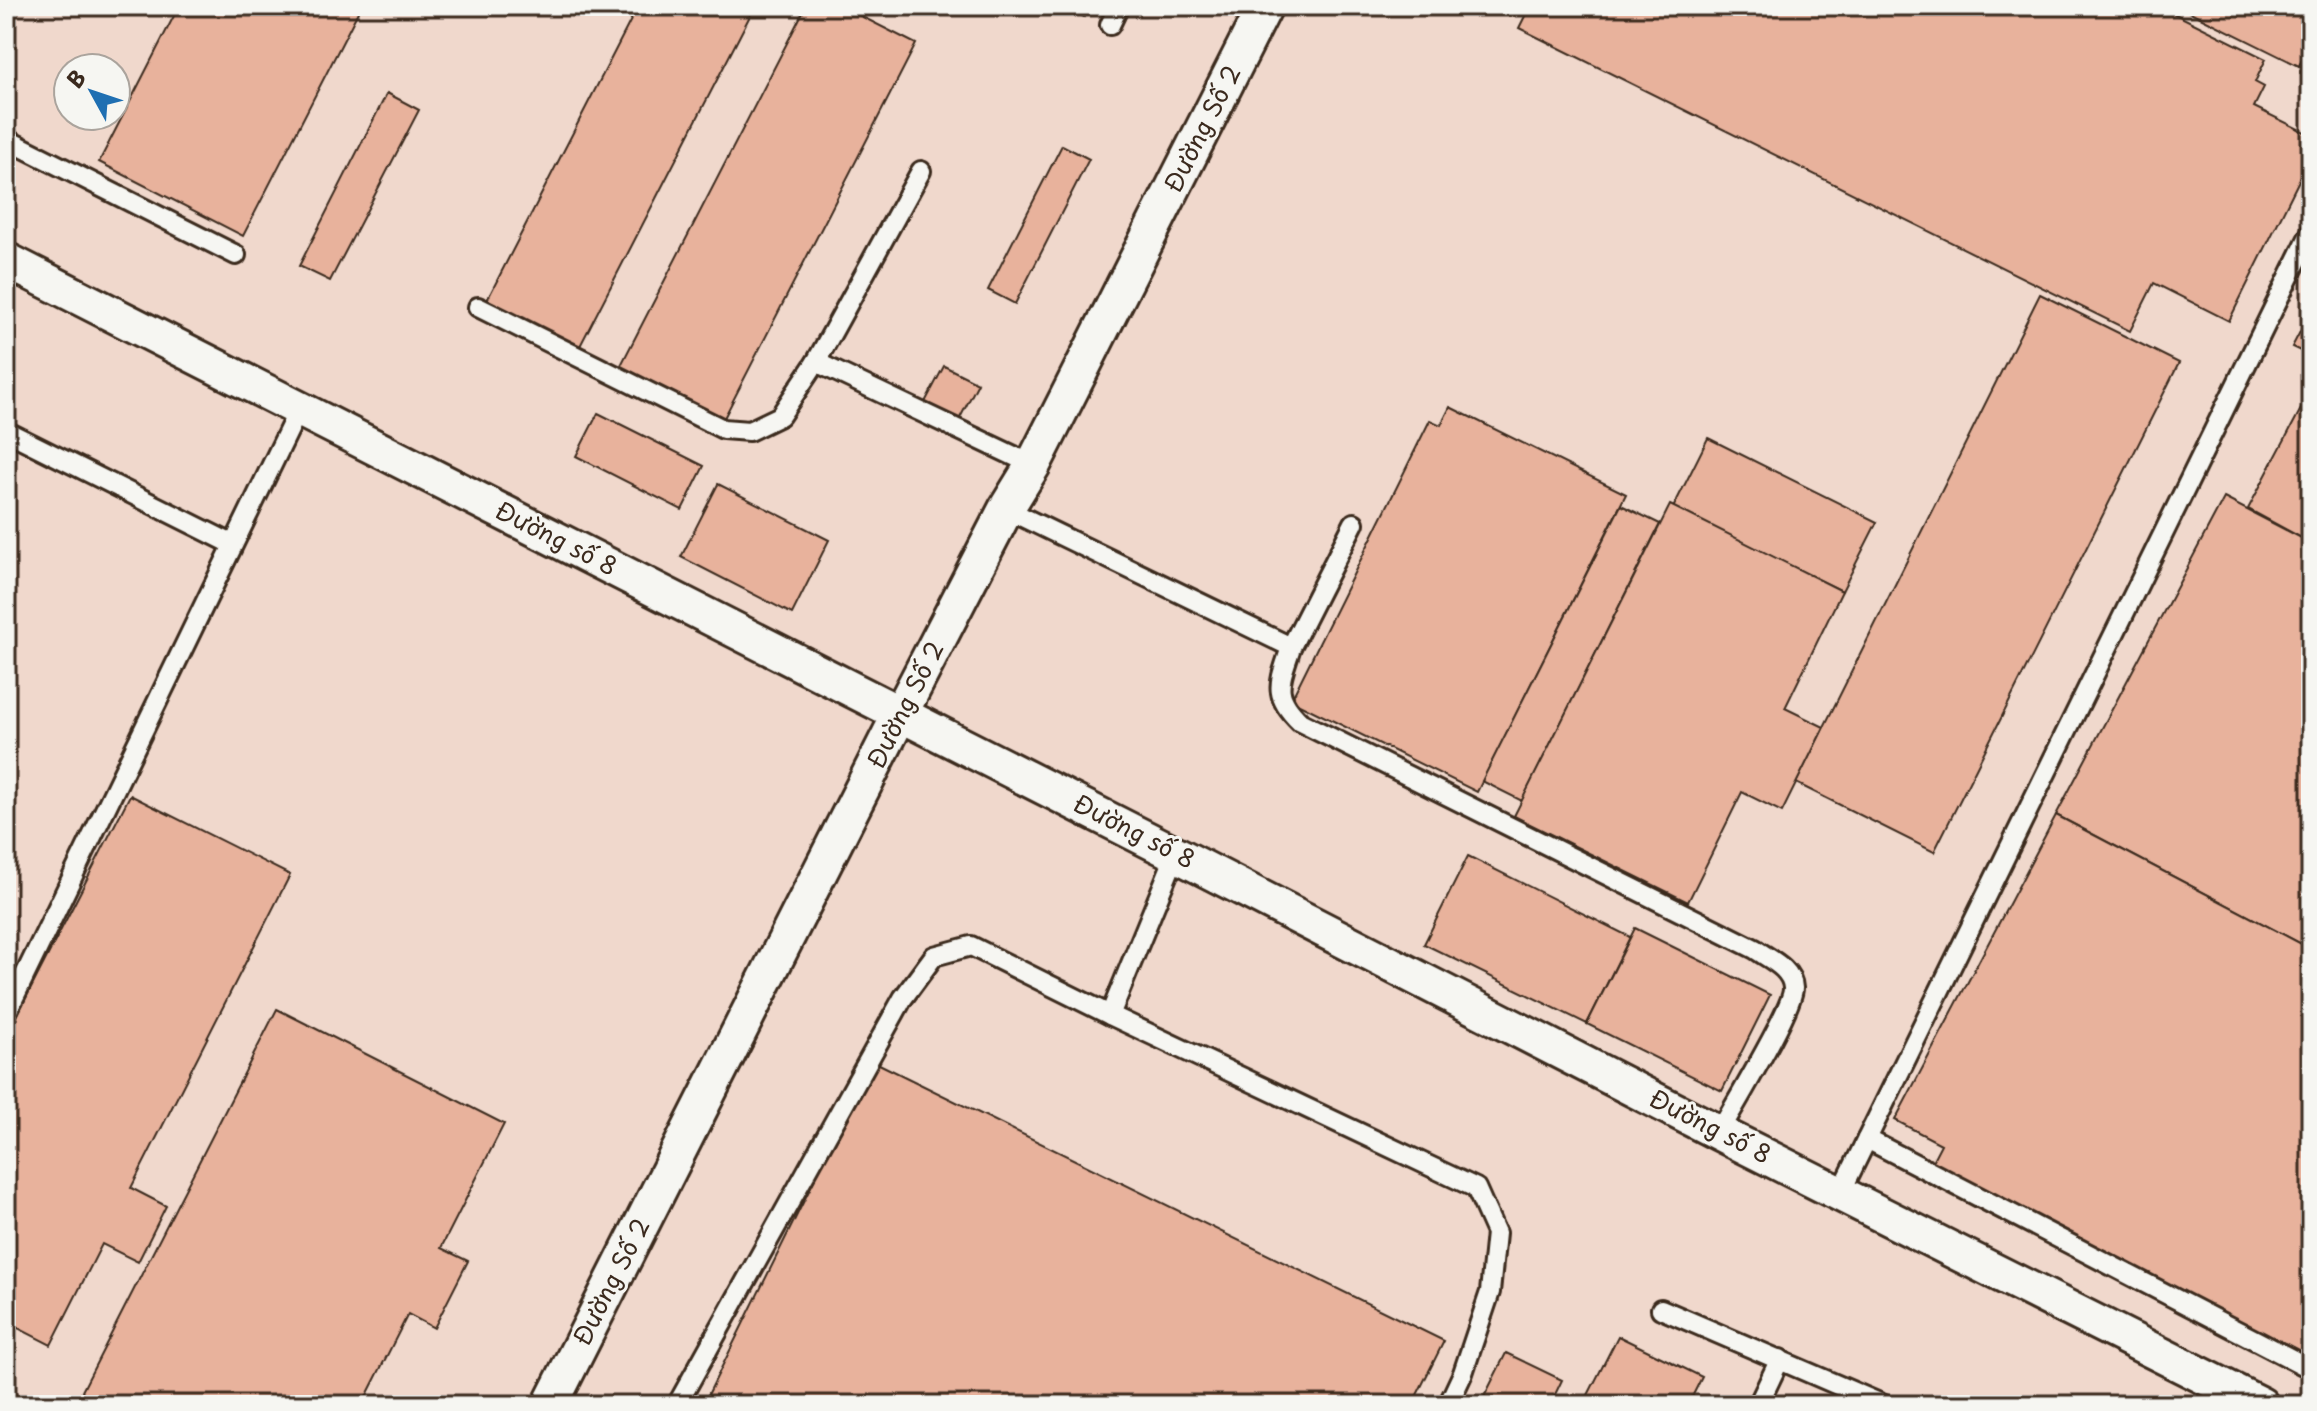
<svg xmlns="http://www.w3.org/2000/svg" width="2317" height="1411" font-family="'Playpen Sans',sans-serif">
<rect width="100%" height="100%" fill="#f3e8e1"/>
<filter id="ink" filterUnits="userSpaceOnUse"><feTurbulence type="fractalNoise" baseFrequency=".0125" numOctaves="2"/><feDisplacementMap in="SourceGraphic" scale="16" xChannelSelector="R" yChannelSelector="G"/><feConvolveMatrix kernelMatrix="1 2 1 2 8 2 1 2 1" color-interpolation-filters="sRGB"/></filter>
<g filter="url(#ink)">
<path fill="#f0d8cc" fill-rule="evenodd" d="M 6,6 L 2311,6 L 2311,1405 L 6,1405 ZM 68,68 L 116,68 L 116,116 L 68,116 Z"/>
<g fill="#e8b29c" stroke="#3b2a1e" stroke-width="2">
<polygon points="179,6 361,6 243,236 99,162"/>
<polygon points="638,6 755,6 578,350 485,304"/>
<polygon points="806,6 841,6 916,44 722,422 619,369"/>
<polygon points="1063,6 1090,6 1084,17"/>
<polygon points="1530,6 2159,6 2266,59 2255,82 2264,87 2254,107 2311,135 2311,156 2229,321 2154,283 2130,331 1519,28"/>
<polygon points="2178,6 2311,6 2311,42 2299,66"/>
<polygon points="2311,42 2311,72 2299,66"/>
<polygon points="387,93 419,110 330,281 299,266"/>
<polygon points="1062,145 1089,159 1015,304 988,290"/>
<polygon points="2040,294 2179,363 1934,852 1796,783"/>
<polygon points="2311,311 2311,356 2292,347"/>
<polygon points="944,366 978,383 957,424 923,406"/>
<polygon points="2311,390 2311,543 2248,509"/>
<polygon points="1450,407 1626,494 1477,792 1291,700 1430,420 1441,425"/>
<polygon points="598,413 704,466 682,510 576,456"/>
<polygon points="1708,438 1877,522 1842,591 1673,508"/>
<polygon points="718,484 829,540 792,614 681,557"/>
<polygon points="2224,498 2311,543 2311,949 2056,815"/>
<polygon points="1621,505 1660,524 1522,801 1482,781"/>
<polygon points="1670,505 1842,591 1785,708 1824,727 1782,812 1742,792 1688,902 1514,816"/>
<polygon points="130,795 290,875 131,1188 166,1206 138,1262 102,1244 51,1345 6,1322 6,1037"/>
<polygon points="2056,815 2311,949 2311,1362 1929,1167 1941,1144 1895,1120"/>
<polygon points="1468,856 1630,937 1587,1024 1424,944"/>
<polygon points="1635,928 1770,995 1722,1091 1587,1024"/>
<polygon points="277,1009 504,1124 441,1248 468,1261 434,1328 408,1314 362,1405 75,1405"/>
<polygon points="873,1061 1444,1341 1412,1405 703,1405"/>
<polygon points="1618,1336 1702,1377 1688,1405 1583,1405"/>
<polygon points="1506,1353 1562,1380 1550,1405 1480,1405"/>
</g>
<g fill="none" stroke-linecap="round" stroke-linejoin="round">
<g stroke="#3b2a1e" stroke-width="24">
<g id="lane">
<polyline points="1110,25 1119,6"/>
<polyline points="6,139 236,255"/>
<polyline points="921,171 816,362 1033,465"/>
<polyline points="478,307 723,429 749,431 780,416 816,362"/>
<polyline points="6,431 232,544"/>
<polyline points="1006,509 1291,647 1354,523"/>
<path d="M 1291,647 C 1280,682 1271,694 1300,722 L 1755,949 C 1769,959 1792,968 1793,988 C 1794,1007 1732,1109 1719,1133"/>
<polyline points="1176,854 1110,1015 1476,1188 1496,1233 1490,1292 1463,1373 1448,1405"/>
<polyline points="6,1014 299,409"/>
<polyline points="1867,1139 2311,1369"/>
<polyline points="1841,1192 2311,232"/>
<polyline points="1661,1309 1884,1405"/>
<polyline points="677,1405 903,998 934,956 971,946 1110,1015"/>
<polyline points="1758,1405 1780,1359"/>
</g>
</g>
<g stroke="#3b2a1e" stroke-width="40">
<g id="street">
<polyline points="6,260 1176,854 1719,1133 2261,1405"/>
<polyline points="550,1405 900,714 1006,509 1033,465 1265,6"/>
</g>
</g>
<use href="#lane" stroke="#f6f6f2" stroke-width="18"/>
<use href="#street" stroke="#f6f6f2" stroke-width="34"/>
</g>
</g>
<g text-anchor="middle" stroke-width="6" stroke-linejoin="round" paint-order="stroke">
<g font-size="24" fill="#3b2a1e" stroke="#f6f6f2">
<text transform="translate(1203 129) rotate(-63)" y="8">Đường Số 2</text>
<text transform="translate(556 539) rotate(27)" y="8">Đường số 8</text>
<text transform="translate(906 705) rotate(-63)" y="8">Đường Số 2</text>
<text transform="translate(1134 832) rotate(27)" y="8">Đường số 8</text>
<text transform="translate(1710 1127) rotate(27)" y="8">Đường số 8</text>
<text transform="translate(612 1282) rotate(-63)" y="8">Đường Số 2</text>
</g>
</g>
<rect width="2317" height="1411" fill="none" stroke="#f6f6f2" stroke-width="32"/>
<rect x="16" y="16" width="2285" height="1379" fill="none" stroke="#3b2a1e" stroke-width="3" filter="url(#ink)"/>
<g transform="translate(92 92) rotate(310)"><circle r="38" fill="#f6f6f2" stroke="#aba49d" stroke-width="2"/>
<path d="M0-6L14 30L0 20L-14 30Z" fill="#1f6fb2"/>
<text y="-12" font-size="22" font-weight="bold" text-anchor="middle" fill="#3b2a1e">B</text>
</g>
</svg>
